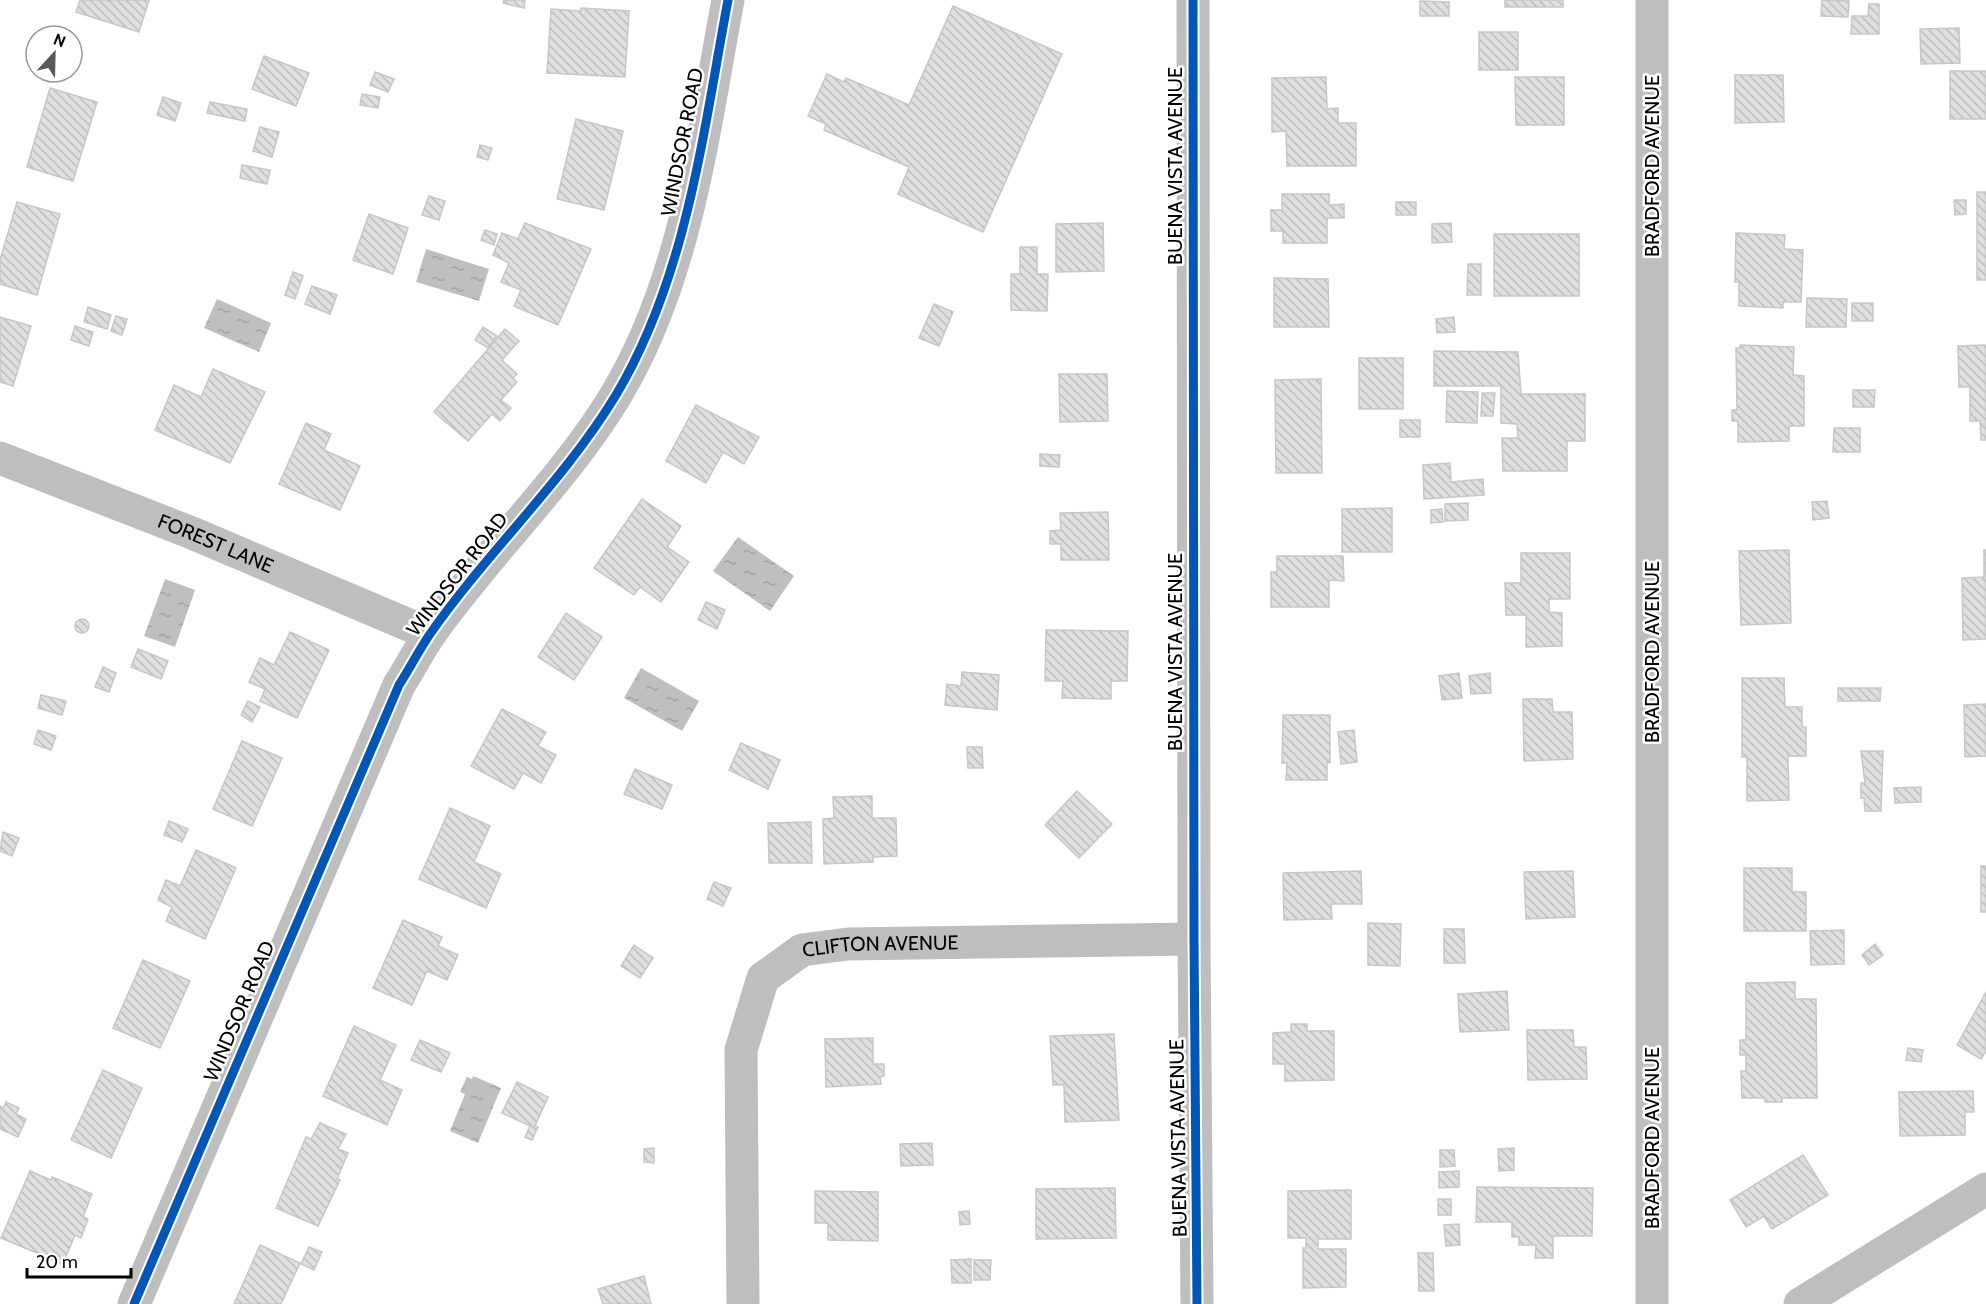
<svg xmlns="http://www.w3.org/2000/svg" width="1986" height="1304" font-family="Cabin,sans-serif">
<defs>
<pattern id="water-ripples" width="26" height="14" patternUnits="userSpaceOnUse" patternTransform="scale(1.5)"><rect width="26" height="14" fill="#bfbfbf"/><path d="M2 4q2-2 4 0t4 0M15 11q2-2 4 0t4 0" fill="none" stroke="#a2a2a2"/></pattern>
<pattern id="building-back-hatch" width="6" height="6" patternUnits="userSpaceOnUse" patternTransform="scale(1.5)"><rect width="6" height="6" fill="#dfdfdf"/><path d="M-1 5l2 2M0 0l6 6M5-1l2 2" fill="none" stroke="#bebebe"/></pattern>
</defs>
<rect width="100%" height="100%" fill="#fff"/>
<g fill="url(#water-ripples)">
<polygon points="426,249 489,269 479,301 416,282"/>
<polygon points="217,299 271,323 259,352 204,328"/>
<polygon points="738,537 794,576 770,611 713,571"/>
<polygon points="165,579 195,590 175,647 144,636"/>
<polygon points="641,668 699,701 682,731 624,698"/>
<polygon points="473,1076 501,1088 478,1143 450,1131 465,1094 460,1092 467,1077 472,1079"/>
</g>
<g fill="url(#building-back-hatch)" stroke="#c7c7c7" stroke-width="1.5">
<polygon points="80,0 149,0 139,32 76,12"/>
<polygon points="504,0 525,0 524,8 503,3"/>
<rect x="1505" y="0" width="58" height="7"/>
<polygon points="1822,0 1849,1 1848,17 1821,16"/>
<polygon points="1420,1 1449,2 1449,16 1420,16"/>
<polygon points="1869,4 1879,4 1879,34 1851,34 1852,16 1868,16"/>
<polygon points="953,6 1062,54 983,232 898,194 909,167 824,130 826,124 808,116 827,74 844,82 846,78 909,105"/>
<polygon points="581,8 629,11 625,77 547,73 551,9 581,11"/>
<polygon points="1959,28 1960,63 1921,64 1920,29"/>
<rect x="1479" y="32" width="39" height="38"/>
<polygon points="264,56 309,73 296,106 252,89"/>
<rect x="1950" y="71" width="36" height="48"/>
<polygon points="375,72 394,79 388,92 370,85"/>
<polygon points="1735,75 1783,75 1784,122 1735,123"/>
<polygon points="1326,77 1327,109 1338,108 1338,123 1356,123 1356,166 1287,166 1286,131 1272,132 1272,78"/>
<polygon points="1515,77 1564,77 1564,125 1516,125"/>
<polygon points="50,88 97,102 73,181 27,167"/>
<polygon points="362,94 380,97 378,108 360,105"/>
<polygon points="163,97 181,103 175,121 157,115"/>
<polygon points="210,102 247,109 245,121 207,113"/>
<polygon points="576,119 623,131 604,210 557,199"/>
<polygon points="260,127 279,132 272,157 253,151"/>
<polygon points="480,145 492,148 488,160 477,157"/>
<polygon points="242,165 270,170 267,184 240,178"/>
<rect x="1977" y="192" width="9" height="88"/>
<polygon points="1282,194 1329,194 1329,205 1344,204 1344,218 1327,218 1327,243 1283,243 1283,231 1271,231 1271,210 1282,210"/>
<polygon points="429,196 445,201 439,220 422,215"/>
<polygon points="1954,200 1966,200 1966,214 1955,215"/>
<polygon points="17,202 60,214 37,295 0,284 0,260"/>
<rect x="1396" y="202" width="20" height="13"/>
<polygon points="369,214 408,228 393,274 353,260"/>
<polygon points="525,223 591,249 558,325 514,306 521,290 501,282 509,263 493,255 502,233 518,239"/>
<polygon points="1103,223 1104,271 1056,272 1056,224"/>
<polygon points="1451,223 1452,242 1432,243 1432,224"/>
<polygon points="485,230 497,234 494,245 481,240"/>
<polygon points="1736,233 1785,235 1784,249 1803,250 1801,302 1783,302 1783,308 1739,306 1739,282 1735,282"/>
<rect x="1494" y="234" width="85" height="62"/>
<polygon points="1020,247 1037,247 1037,274 1048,274 1047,311 1011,310 1011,274 1020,274"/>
<polygon points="1468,264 1481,264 1481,295 1467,295"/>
<polygon points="293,272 303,276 295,299 285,295"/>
<polygon points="1274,278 1328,279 1329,327 1274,327"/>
<polygon points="312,286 337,295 330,314 305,304"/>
<polygon points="1807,298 1847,299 1846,327 1806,327"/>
<rect x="1852" y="303" width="21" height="18"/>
<polygon points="934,304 953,312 939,346 919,338"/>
<polygon points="88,307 111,315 107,329 84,322"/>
<polygon points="116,316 127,319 122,335 111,331"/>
<polygon points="0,317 31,326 13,386 0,382"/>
<polygon points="1454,317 1455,332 1437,333 1436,319"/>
<polygon points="75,326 93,332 89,346 71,340"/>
<polygon points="483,327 497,336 488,348 475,340"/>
<polygon points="505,329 519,341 502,360 517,374 513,378 517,382 501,400 511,408 500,421 492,414 468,441 434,412"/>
<polygon points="1740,345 1794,347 1793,375 1804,376 1804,426 1789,426 1789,441 1738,442 1738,421 1732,421 1732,410 1737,410 1736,348 1740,348"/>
<polygon points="1986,345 1986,440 1981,440 1980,421 1970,421 1970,387 1959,387 1958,346"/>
<polygon points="1434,351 1518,352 1521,394 1585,394 1585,441 1567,441 1567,471 1503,471 1502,438 1518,438 1517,424 1501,423 1501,386 1434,386"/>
<rect x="1359" y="358" width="44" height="51"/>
<polygon points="213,369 265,392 230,463 155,430 174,385 201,397"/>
<polygon points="1059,374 1107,374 1108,421 1060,422"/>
<polygon points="1321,379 1322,473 1276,473 1275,380"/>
<polygon points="1853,390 1875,390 1874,407 1853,407"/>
<polygon points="1447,391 1478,392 1477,423 1446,422"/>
<polygon points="1482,393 1495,393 1493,416 1481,416"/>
<polygon points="696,405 759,437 744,464 723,452 706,483 666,461"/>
<rect x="1400" y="420" width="20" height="17"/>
<polygon points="306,423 331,434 324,450 360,466 340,510 279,484"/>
<polygon points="1834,428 1860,428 1860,452 1833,452"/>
<polygon points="1040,454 1060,455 1059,467 1040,466"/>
<polygon points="1450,463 1451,482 1483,479 1484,495 1424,499 1423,465"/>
<polygon points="642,499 681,526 667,547 689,562 661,602 640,587 634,595 594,568"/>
<polygon points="1827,501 1829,518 1813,520 1812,502"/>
<polygon points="1468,503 1468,520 1445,521 1445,504"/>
<polygon points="1392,508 1392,552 1342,552 1342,509"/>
<polygon points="1442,509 1443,522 1431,523 1431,510"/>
<polygon points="1108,512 1109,560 1061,560 1061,544 1050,544 1050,531 1061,530 1060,513"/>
<polygon points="1789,550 1791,623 1741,625 1739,551"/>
<polygon points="1984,550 1986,550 1986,639 1963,640 1962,578 1984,577"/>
<polygon points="1521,553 1570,553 1570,599 1549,599 1549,612 1562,613 1562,646 1526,647 1526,615 1506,615 1505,583 1521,583"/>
<polygon points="1277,556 1343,556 1344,581 1329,580 1329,607 1271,607 1271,572 1277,572"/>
<polygon points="706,602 725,610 717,629 698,620"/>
<polygon points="566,613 602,637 574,680 538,657"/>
<circle cx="82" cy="626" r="7"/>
<polygon points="1046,630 1128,631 1127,681 1111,681 1111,699 1062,698 1063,681 1045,681"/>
<polygon points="290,632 329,650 297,718 260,701 265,689 249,682 260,658 274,665"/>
<polygon points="138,649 168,661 161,679 131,667"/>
<polygon points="103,667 116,673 109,692 95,687"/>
<polygon points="962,672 999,675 997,710 945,705 947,684 961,686"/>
<polygon points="1459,673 1462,698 1442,700 1439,676"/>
<polygon points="1490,673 1491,693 1471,694 1469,676"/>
<polygon points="1742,678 1784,678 1785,707 1802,707 1802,727 1806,727 1806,756 1788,756 1789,800 1747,801 1747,757 1742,757"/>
<polygon points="1838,688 1881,688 1880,701 1838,701"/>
<polygon points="41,695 66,701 62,715 38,708"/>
<polygon points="1523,699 1552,699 1553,712 1572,712 1573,759 1524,761"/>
<polygon points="248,701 260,707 252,722 241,715"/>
<polygon points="1986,704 1986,756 1965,757 1964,705"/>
<polygon points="502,709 546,732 538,746 556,755 541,783 523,773 514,789 471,766"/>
<polygon points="1283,715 1330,715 1330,763 1327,762 1327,780 1286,780 1287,763 1282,763"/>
<polygon points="38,730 56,736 51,750 34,744"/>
<polygon points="1354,730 1357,762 1341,764 1338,732"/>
<polygon points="242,741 282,758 252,826 213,809"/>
<polygon points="741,743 780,760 768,789 729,770"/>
<polygon points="967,747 982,747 983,768 968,768"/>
<polygon points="1861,751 1883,751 1881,811 1865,811 1864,798 1861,798 1861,783 1865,783"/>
<polygon points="635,769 672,785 662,809 624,794"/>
<polygon points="1921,787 1921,802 1895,803 1894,788"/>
<polygon points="1077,791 1112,824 1079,858 1045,825"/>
<polygon points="872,796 872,818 896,818 897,856 873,857 873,862 824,864 823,819 834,818 833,797"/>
<polygon points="450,808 490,826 474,862 501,874 486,908 419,879"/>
<polygon points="169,821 188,829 182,842 164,835"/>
<polygon points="811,822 812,863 769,863 768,823"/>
<polygon points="3,832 19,838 12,856 0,851"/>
<polygon points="196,850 236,868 205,939 166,921 172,907 158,900 166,880 180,886"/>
<rect x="1981" y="866" width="5" height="46"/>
<polygon points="1744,868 1792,868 1792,892 1806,892 1806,931 1744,931"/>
<polygon points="1361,871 1362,904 1331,904 1332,919 1284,920 1283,873"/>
<polygon points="1573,871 1575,917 1526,919 1524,872"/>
<polygon points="714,882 731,888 723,906 707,899"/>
<polygon points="403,920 442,937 438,946 458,955 447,980 427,971 412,1005 373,988"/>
<polygon points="1368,923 1401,924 1400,966 1368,965"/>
<polygon points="1444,929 1464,929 1465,963 1444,963"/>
<polygon points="1844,930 1844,964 1811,965 1810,931"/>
<polygon points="1875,944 1883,955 1869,965 1862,955"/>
<polygon points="634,945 653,958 640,978 621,966"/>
<polygon points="143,960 190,981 160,1048 113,1028"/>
<polygon points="1795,982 1795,999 1816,999 1817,1098 1782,1098 1782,1102 1765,1102 1765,1098 1742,1098 1741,1071 1746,1071 1746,1055 1740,1055 1740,1040 1746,1040 1746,983"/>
<polygon points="1507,991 1509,1030 1460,1032 1458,994"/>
<polygon points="1986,992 1986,1051 1981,1059 1957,1045"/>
<polygon points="1291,1024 1307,1024 1307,1031 1334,1031 1334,1080 1285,1081 1285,1064 1273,1064 1273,1033 1291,1032"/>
<polygon points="354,1026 396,1045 380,1080 402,1090 387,1125 323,1096"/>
<polygon points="1527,1030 1573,1030 1574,1047 1586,1047 1587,1079 1528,1080"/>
<polygon points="1114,1034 1119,1120 1065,1122 1064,1085 1053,1085 1050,1036"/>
<polygon points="873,1038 873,1064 884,1064 884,1076 880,1077 881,1084 826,1087 825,1039"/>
<polygon points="420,1040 450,1053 441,1072 411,1060"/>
<polygon points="1908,1048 1923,1050 1921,1062 1906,1060"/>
<polygon points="103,1070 142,1088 111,1158 71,1140"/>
<polygon points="517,1082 548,1097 535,1126 538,1127 532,1140 525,1137 530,1126 502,1113"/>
<polygon points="1973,1091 1974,1112 1965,1112 1965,1135 1900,1136 1899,1092"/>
<polygon points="6,1102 19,1108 16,1114 26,1119 18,1137 0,1129 0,1106 3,1108"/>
<polygon points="320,1123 346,1134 338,1149 348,1153 337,1179 340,1180 318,1226 276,1208 306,1137 311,1139"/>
<polygon points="932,1143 933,1165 901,1166 900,1144"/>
<polygon points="654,1148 654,1163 644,1162 644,1149"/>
<polygon points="1514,1148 1514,1170 1499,1171 1498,1149"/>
<polygon points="1440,1150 1454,1150 1455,1166 1440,1167"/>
<polygon points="1803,1155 1828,1195 1772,1229 1764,1216 1746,1227 1730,1200"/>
<polygon points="30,1171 51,1180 52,1177 92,1194 83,1217 88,1219 81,1238 75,1235 63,1264 1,1238"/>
<polygon points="1459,1171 1459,1187 1439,1188 1439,1172"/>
<polygon points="1477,1187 1593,1188 1592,1236 1553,1236 1553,1258 1535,1258 1536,1245 1519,1245 1519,1237 1512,1237 1512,1222 1476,1222"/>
<polygon points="1115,1188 1116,1238 1036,1239 1036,1189"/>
<polygon points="1351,1190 1351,1239 1318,1239 1318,1249 1346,1249 1346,1287 1303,1288 1303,1248 1306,1248 1306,1238 1288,1238 1288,1191"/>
<polygon points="815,1191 878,1192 878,1241 828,1240 828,1223 815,1223"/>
<rect x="1438" y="1199" width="13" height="16"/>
<polygon points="969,1211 970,1224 960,1225 959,1212"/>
<polygon points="1459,1224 1460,1245 1446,1246 1444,1225"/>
<polygon points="260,1245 300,1263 281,1304 234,1304"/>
<polygon points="309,1247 322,1252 314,1270 301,1264"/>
<polygon points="1418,1253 1433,1253 1434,1291 1419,1291"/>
<polygon points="971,1259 971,1283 952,1283 951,1260"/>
<polygon points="974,1260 991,1260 990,1280 974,1280"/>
<polygon points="644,1276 651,1304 603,1304 598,1289"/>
</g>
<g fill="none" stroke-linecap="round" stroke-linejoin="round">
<g stroke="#bebebe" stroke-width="33">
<polyline points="1193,0 1194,939 1197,1304"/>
<polyline points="1652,0 1652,1304"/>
<path id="s1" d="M 0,458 L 192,533 L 430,634"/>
<path d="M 134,1304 L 399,685 C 410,668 419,650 430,634 C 488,551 564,481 616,395 C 687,276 703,133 728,0"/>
<path id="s2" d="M 743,1304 L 741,1050 L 763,978 L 802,950 L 848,944 L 1194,939"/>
<polyline points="1800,1304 1986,1189"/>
</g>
<g stroke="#fff" stroke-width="13">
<g id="cycleway">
<polyline points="1193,0 1194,939 1197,1304"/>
<path d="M 134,1304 L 399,685 C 410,668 419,650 430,634 C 488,551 564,481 616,395 C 687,276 703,133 728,0"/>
</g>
</g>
<use href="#cycleway" stroke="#0057b8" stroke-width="9"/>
</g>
<g text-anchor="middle" stroke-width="5" stroke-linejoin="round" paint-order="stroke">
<g font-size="20" fill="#000" stroke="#fff">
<text transform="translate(682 142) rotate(-79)" y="7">WINDSOR ROAD</text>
<text transform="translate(1175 166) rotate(-90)" y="7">BUENA VISTA AVENUE</text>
<text transform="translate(1652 166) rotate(-90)" y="7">BRADFORD AVENUE</text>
<text dy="7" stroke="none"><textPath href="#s1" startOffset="232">FOREST LANE</textPath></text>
<text transform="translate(457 574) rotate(-52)" y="7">WINDSOR ROAD</text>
<text transform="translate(1175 652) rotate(-90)" y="7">BUENA VISTA AVENUE</text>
<text transform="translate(1652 652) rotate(-90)" y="7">BRADFORD AVENUE</text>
<text dy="7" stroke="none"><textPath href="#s2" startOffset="456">CLIFTON AVENUE</textPath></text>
<text transform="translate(239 1011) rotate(-67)" y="7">WINDSOR ROAD</text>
<text transform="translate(1178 1138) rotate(-91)" y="7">BUENA VISTA AVENUE</text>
<text transform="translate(1652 1138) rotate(-90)" y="7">BRADFORD AVENUE</text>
</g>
</g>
<g transform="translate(54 54) rotate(22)"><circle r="28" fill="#ffffff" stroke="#999999" stroke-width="1.5"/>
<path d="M0-4.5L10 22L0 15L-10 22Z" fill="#595959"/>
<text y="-9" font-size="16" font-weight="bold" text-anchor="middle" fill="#000000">N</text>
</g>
<path d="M27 1268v9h104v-9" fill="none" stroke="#000000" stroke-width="3"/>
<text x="36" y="1268" font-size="18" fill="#000000" stroke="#ffffff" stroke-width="4.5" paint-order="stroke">20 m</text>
</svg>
